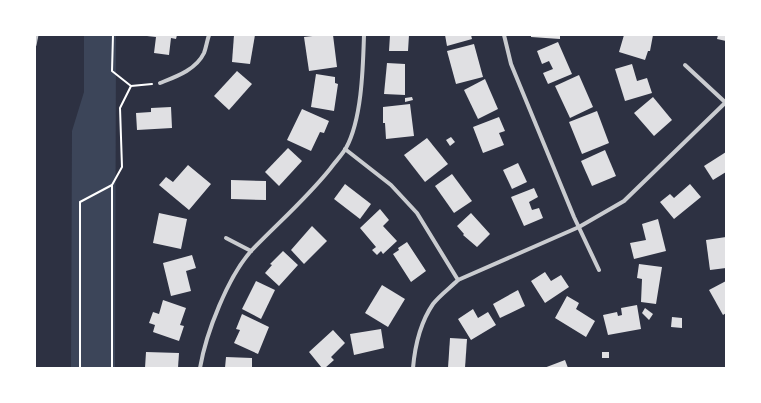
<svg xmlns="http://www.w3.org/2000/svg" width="761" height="403" font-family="Arial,sans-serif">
<rect width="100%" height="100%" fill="#2d3142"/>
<polygon fill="#3c4559" points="84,35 116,35 115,368 71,368 72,131 84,92"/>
<g fill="#e0e0e3">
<polygon points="147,35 177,35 176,39 171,38 169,55 154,53 156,37 147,36"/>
<polygon points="234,35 255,35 250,64 232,62"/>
<polygon points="321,35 333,35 337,67 309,71 304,37"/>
<polygon points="390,35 409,35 408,51 389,51"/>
<polygon points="445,35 471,35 472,39 447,46"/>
<polygon points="531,35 560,35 560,39 531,37"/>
<polygon points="624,35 653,35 650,51 648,51 645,60 619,52"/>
<polygon points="718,35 726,35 726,41 717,39"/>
<polygon points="558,42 572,74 548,84 543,73 553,69 549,61 542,64 537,51"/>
<polygon points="474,44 483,77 456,84 447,51"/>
<polygon points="387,63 405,64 405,95 384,94"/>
<polygon points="632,64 637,81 647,78 652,93 625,101 615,69"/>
<polygon points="237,71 252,84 229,110 214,96"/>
<polygon points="316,74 335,77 335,83 338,84 334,111 311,107"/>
<polygon points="579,75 593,107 570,118 555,86"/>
<polygon points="485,79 498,109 478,119 464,90"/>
<polygon points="412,97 413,100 405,102 405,98"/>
<polygon points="653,97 672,120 654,136 634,113"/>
<polygon points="410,104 414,136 386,139 385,123 383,123 383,107"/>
<polygon points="171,107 172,128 137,130 136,113 151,112 151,108"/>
<polygon points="302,109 329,121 324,133 320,132 311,151 287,140"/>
<polygon points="597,111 609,143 582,154 569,122"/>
<polygon points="499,117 505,131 499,133 504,145 483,153 473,127"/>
<polygon points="451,137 455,142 450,146 446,140"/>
<polygon points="427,138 448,164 425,182 404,155"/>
<polygon points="288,148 302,161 279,186 265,172"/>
<polygon points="605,150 616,176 592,186 581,161"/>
<polygon points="726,152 726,172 713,180 704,166"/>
<polygon points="518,163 527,182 512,189 503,170"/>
<polygon points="188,165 211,184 189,210 159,185 166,177 173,182"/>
<polygon points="452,174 472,201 454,213 435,186"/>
<polygon points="231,180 266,181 266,200 231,199"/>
<polygon points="345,184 371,204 360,219 334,199"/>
<polygon points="690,184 701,197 674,219 660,202 670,194 674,198"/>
<polygon points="534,188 538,197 529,202 532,210 539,208 543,218 524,226 511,197"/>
<polygon points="380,209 389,220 383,226 397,241 383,254 381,251 377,255 372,250 376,247 360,228"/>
<polygon points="159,213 187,219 181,249 153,243"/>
<polygon points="471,213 490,234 477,247 463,235 464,234 457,226"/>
<polygon points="658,219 666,251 634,259 630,243 646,240 642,224"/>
<polygon points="312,226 327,241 304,264 291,250"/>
<polygon points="726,237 726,268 710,270 706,240"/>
<polygon points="407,242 426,271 411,282 393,254 399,250 398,248"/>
<polygon points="283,251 298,265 279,286 265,273 272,265 270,264"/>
<polygon points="192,255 196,268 186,271 191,291 171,296 163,263"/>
<polygon points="639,264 662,267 656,304 641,302 642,279 637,278"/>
<polygon points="545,272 551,281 561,275 569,287 545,303 531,281"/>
<polygon points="256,281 275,290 261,319 242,309"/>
<polygon points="726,281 726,313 723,315 709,290"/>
<polygon points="382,285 405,299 388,327 365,313"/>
<polygon points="518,290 525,306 500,318 493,304"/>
<polygon points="567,296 579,303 576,309 595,321 586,337 555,318"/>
<polygon points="163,300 186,308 180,325 184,326 179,341 153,332 155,325 149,323 153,312 159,314"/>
<polygon points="637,305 641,329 608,335 603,315 617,312 618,316 622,315 621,308"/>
<polygon points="645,308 653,314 649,320 642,313"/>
<polygon points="473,309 478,318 488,312 496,325 471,340 458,319"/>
<polygon points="242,314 269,327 258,354 234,343 240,330 236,329"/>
<polygon points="672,317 682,318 682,328 671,327"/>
<polygon points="381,329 384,348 354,355 350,334"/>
<polygon points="333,330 345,343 331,357 334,360 325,368 322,368 309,352"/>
<polygon points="450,338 467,339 465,368 448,368"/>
<polygon points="146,352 179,353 178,368 145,368"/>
<rect x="602" y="352" width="7" height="6"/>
<polygon points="226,357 252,358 252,368 225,368"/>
<polygon points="565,360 568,368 544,368"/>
</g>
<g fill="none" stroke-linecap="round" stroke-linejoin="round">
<g stroke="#fff" stroke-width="2">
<polyline points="113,35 112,71 131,86"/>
<polyline points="80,368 80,202 112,185"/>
<polyline points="112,368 112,185 122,167 120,108 131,86 152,84"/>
</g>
<polyline stroke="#caccd0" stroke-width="3" points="35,45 37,35"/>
<g stroke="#caccd0" stroke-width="4">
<polyline points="504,35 511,64 574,217 599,270"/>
<polyline points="685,65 726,103"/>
<path d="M 160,83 C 175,77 196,70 204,53 C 206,48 207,41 209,35"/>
<path d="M 345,149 L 391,185 L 417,213 L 458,280 C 450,288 440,295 433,304 C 420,323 415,345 413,368"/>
<polyline points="226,238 251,251"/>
<polyline points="458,280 579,227 624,201 726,102"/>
<path d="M 200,368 C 206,333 228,276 252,250 C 278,223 306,199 330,169 C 335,162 342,155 346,148 C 362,119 363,67 364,35"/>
</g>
</g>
<rect width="761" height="403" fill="none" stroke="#ffffff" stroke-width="72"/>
</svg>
